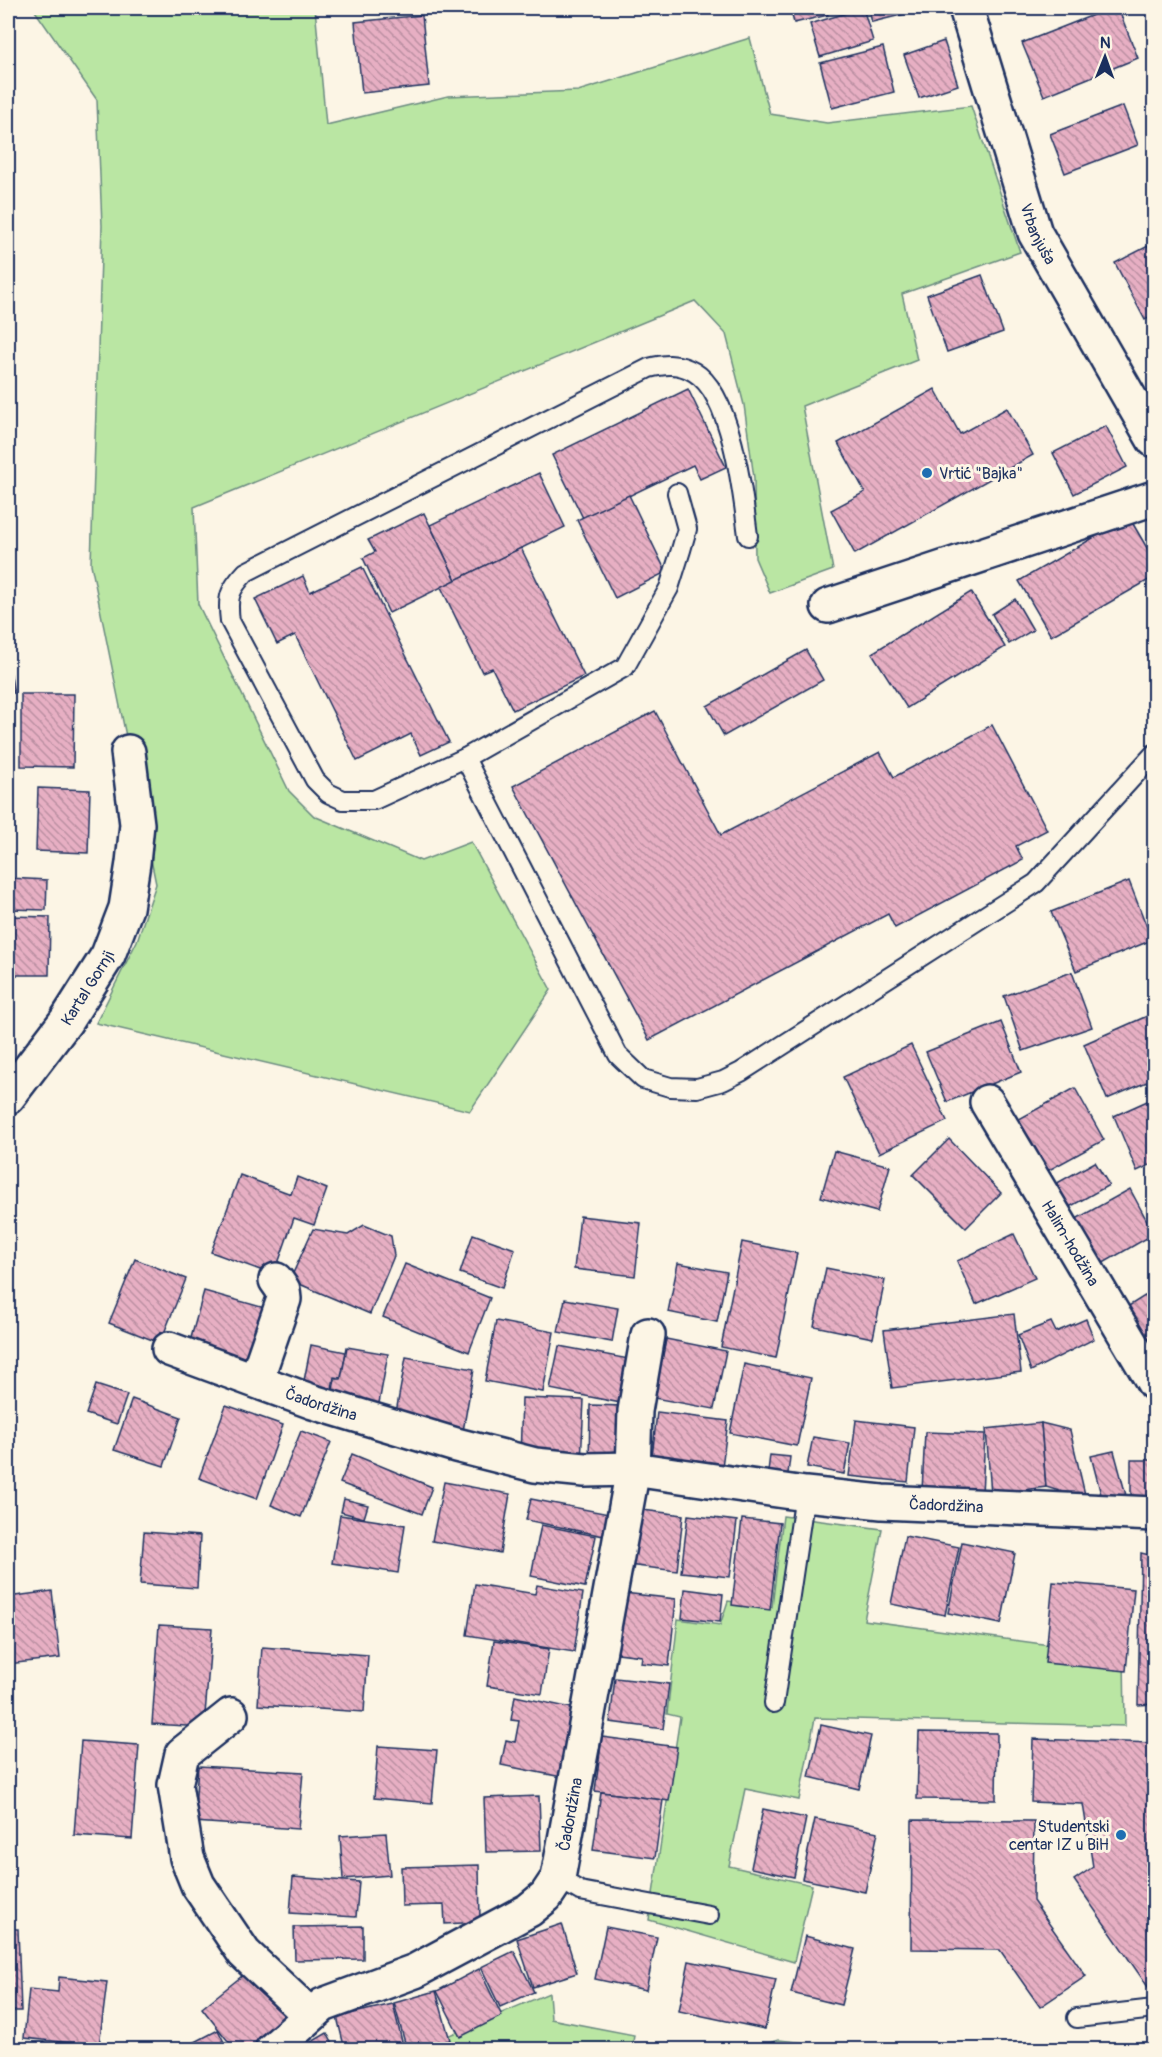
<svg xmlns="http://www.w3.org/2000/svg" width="1162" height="2057" font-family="Pangolin,sans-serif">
<defs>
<pattern id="building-back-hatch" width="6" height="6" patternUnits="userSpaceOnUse" patternTransform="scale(1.5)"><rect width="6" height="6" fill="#e7afc3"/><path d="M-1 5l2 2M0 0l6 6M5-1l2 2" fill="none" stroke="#ba8fa2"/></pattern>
</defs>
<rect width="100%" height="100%" fill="#fcf5e5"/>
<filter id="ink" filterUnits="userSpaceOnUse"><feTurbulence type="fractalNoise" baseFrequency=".0167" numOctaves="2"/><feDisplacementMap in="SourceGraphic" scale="12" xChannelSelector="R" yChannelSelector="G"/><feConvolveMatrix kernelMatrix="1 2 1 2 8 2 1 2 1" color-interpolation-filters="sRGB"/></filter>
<g filter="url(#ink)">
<g fill="#bae6a3" stroke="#6a8a80" stroke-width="1.5">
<polygon points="33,8 315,8 326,125 448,96 578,91 750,38 770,114 827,123 971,106 1020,252 902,294 917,360 802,406 833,570 770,593 755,558 754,478 744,405 726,334 695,301 194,507 198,604 289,791 314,816 421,861 471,842 551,990 470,1111 96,1023 137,941 156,884 91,564 102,226 97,100"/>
<polygon points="783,1516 882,1529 864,1620 1124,1655 1125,1726 815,1718 799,1800 745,1789 729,1866 812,1885 794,1962 649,1920 680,1717 667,1714 678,1619 720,1625 728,1601 772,1607"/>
<polygon points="549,1993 551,2019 634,2035 632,2049 414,2050"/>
<polygon points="779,2040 862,2049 753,2049"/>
</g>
<g fill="url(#building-back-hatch)" stroke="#1b2f5e" stroke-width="1.5">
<polygon points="790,8 826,8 828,15 794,23"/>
<polygon points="863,8 873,41 820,57 810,24"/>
<polygon points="868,8 930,8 872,22"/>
<polygon points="1111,8 1118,8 1138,58 1044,96 1022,43"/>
<polygon points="422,15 429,86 362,93 355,22"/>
<polygon points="944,41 958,85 919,98 904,55"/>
<polygon points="883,47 894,92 832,108 820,63"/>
<polygon points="1123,106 1138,145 1065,173 1050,134"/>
<polygon points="1154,243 1154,315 1145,320 1115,263"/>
<polygon points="982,275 1003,332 947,352 927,295"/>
<polygon points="688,389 726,467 700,479 693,465 583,518 552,455"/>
<polygon points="935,389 960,434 1007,408 1033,455 855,554 831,510 865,492 838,443"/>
<polygon points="1106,426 1127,467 1074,494 1053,453"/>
<polygon points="539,473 565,527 456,580 430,525"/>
<polygon points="629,495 666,572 615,598 577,520"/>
<polygon points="424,513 456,580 389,613 363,558 375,552 368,540"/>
<polygon points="1129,517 1154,560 1154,577 1051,636 1019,581"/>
<polygon points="521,548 584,676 513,710 492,668 482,672 441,587"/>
<polygon points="362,567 449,742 421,755 411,734 357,761 295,635 277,644 255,599 303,576 310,592"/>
<polygon points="971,592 1005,647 907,708 872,653"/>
<polygon points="1015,599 1033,630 1009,644 992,614"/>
<polygon points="806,650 823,680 724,736 707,706"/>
<polygon points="8,660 14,693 8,694"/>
<polygon points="21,694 74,694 73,767 21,766"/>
<polygon points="655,711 721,835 880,752 894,777 992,725 1047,830 1016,846 1023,860 895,928 888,914 649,1040 513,786"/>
<polygon points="38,788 90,790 88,853 36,851"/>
<polygon points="8,878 47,880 46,910 8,909"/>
<polygon points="1129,881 1152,940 1076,971 1051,912"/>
<polygon points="8,916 50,917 49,975 8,975"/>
<polygon points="1072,972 1092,1027 1023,1051 1004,996"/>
<polygon points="1154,1013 1154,1079 1107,1099 1084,1044"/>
<polygon points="1001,1022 1021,1072 947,1102 926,1052"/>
<polygon points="911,1045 947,1121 879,1153 843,1077"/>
<polygon points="1075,1088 1104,1140 1040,1175 1012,1123"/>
<polygon points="1154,1098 1154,1163 1137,1171 1114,1116"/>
<polygon points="949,1139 1001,1193 966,1228 913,1175"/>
<polygon points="834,1151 890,1166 877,1212 821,1197"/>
<polygon points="1095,1162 1109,1185 1064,1210 1050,1187"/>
<polygon points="240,1175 291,1194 297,1177 327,1189 314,1225 294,1218 274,1275 211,1252"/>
<polygon points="1130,1189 1154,1234 1093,1269 1067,1224"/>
<polygon points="580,1216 641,1223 635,1276 574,1269"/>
<polygon points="364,1225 391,1236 394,1256 370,1314 290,1280 313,1229 348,1235"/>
<polygon points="473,1234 515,1249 502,1288 460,1273"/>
<polygon points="1014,1234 1035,1278 976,1304 957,1261"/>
<polygon points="742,1242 797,1253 776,1358 721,1347"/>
<polygon points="135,1259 186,1279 160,1343 109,1323"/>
<polygon points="678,1263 727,1272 717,1322 668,1312"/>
<polygon points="405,1264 490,1298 469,1352 383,1317"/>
<polygon points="826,1268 885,1280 873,1338 814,1326"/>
<polygon points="1154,1290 1154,1350 1143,1357 1116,1314"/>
<polygon points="204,1291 268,1309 252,1363 189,1345"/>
<polygon points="565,1299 618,1308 612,1342 558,1332"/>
<polygon points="1014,1314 1021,1372 892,1388 884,1330"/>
<polygon points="1086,1319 1094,1339 1031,1371 1018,1335 1051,1322 1056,1332"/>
<polygon points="496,1321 554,1332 543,1392 485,1381"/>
<polygon points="666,1339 726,1351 714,1409 654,1398"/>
<polygon points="311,1345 346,1352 341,1378 334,1377 330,1401 301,1396"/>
<polygon points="559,1346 629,1359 621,1403 550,1389"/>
<polygon points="347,1347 388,1354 377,1414 330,1405 335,1379 341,1379"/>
<polygon points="406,1357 474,1369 463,1431 395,1418"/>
<polygon points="744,1364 811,1378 797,1446 730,1433"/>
<polygon points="96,1385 127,1395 117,1424 86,1414"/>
<polygon points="522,1398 584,1400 581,1462 520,1459"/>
<polygon points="132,1399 181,1417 164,1466 114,1450"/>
<polygon points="226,1405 283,1425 257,1499 199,1478"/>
<polygon points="590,1405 624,1406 623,1465 589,1465"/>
<polygon points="657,1412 728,1421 722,1467 652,1458"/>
<polygon points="856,1420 914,1427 908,1482 849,1476"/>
<polygon points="1041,1423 1046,1487 991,1494 986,1429"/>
<polygon points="1041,1423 1070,1430 1086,1499 1046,1487"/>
<polygon points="301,1431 331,1442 301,1517 271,1505"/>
<polygon points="925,1432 985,1434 982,1494 922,1491"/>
<polygon points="813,1437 850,1443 844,1474 807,1467"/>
<polygon points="1114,1451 1127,1499 1104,1506 1091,1456"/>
<polygon points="352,1454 432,1487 422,1514 340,1483"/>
<polygon points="770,1455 790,1457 787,1482 767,1480"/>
<polygon points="1131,1460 1154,1460 1154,1502 1131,1501"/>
<polygon points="444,1482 510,1494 500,1553 432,1541"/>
<polygon points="344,1499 368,1505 364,1518 341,1512"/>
<polygon points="531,1499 609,1514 604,1536 526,1520"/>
<polygon points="634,1509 683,1515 677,1571 628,1565"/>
<polygon points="340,1515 405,1525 398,1573 332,1563"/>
<polygon points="688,1515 737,1521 730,1577 681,1572"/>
<polygon points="742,1519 780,1523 770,1610 732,1605"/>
<polygon points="541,1525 596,1536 585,1587 531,1576"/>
<polygon points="144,1532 200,1536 197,1588 140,1584"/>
<polygon points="905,1536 959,1547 945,1615 891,1604"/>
<polygon points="962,1542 1015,1553 1001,1624 948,1613"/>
<polygon points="1141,1553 1154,1556 1154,1704 1138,1705"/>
<polygon points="1053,1582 1134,1589 1126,1671 1045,1663"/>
<polygon points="475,1584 535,1594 537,1585 583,1593 574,1652 467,1635"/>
<polygon points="685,1589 723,1594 720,1622 682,1618"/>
<polygon points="52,1591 60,1658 8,1664 8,1597"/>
<polygon points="624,1593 676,1599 669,1666 641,1663 642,1656 618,1653"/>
<polygon points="159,1625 212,1628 204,1727 152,1724"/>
<polygon points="494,1641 549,1649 542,1694 487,1686"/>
<polygon points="262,1647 368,1655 364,1712 258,1705"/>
<polygon points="615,1678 669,1684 663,1729 610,1722"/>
<polygon points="515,1696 581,1710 567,1778 501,1765 506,1740 515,1742 519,1721 511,1720"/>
<polygon points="821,1725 871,1736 859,1789 809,1777"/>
<polygon points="919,1732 997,1733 996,1800 917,1799"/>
<polygon points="602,1737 677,1747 669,1801 595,1791"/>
<polygon points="1033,1739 1154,1743 1152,1887 1154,1891 1154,1987 1150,1990 1074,1880 1093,1867 1083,1804 1031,1802"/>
<polygon points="81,1741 139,1745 132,1839 74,1835"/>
<polygon points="378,1746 437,1750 432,1803 374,1798"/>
<polygon points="198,1766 303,1772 298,1829 194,1822"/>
<polygon points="601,1792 663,1800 655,1858 593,1850"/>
<polygon points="539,1796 541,1851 486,1852 484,1798"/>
<polygon points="763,1809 806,1818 794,1877 751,1868"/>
<polygon points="815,1819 878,1832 865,1892 802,1879"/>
<polygon points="912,1820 1034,1821 1033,1901 1086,1976 1040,2007 1000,1950 911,1949"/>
<polygon points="386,1833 390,1875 343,1879 340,1836"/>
<polygon points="479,1865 480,1922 445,1924 444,1905 402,1906 401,1867"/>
<polygon points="293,1877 359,1882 356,1917 290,1913"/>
<polygon points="562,1924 577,1973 533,1987 517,1939"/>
<polygon points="363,1926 363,1959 295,1960 294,1927"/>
<polygon points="606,1927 657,1937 646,1990 595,1979"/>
<polygon points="8,1929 18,1929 21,2011 8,2011"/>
<polygon points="805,1936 855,1949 841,2005 791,1993"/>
<polygon points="514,1951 534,1992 500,2007 481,1967"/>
<polygon points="689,1961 776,1979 765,2029 679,2011"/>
<polygon points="252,1968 294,2020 258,2050 235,2050 202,2008"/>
<polygon points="479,1969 502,2016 460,2037 437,1991"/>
<polygon points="59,1977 107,1982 99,2046 24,2038 29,1989 58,1992"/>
<polygon points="436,1991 450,2040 416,2050 407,2050 394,2003"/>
<polygon points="393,2004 404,2050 345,2050 337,2017"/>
<polygon points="218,2030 228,2050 180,2050"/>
<polygon points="327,2033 336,2050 298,2050"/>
</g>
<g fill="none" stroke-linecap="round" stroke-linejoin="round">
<g stroke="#1b2f5e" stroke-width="22">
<g id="lane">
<path d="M 748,536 C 743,495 732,394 694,372 C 679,363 665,364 649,368 L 246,572 C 229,590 227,597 230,621 L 315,780 L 328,793 L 343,800 L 374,800 L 465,758 L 618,1055 L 643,1079 L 670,1087 L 697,1088 L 723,1081 L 741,1072 L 1036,883 L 1154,754"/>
<polyline points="465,758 625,667 669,588 681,550 687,529 677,493"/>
<polyline points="774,1703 805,1494"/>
<polyline points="558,1878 580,1891 709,1915"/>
<polyline points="1077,2018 1154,2009"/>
</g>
</g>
<g stroke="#1b2f5e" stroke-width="38">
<g id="street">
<polyline points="828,606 1154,498"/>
<path id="s1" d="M 8,1097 L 66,1021 L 108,955 L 126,908 L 133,863 L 137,824 L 128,752"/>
<path id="s2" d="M 987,1102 L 1154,1383"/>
<path id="s3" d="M 169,1349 L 313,1402 L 456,1445 L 535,1465 L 585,1470 L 633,1469 L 805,1494 L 882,1502 L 1154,1514"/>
<polyline points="256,1380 284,1299 283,1290 276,1280"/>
<polyline points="231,1715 182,1754 175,1785 187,1858 198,1885 244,1953 310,2015"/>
<path id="s4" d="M 272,2050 L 323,2005 L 415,1971 L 529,1910 L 546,1896 L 558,1878 L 633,1469 L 635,1411 L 648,1335"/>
</g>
</g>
<g stroke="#1b2f5e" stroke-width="38">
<g id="secondary">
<path id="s5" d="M 966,8 L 1035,233 L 1154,440"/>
</g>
</g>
<use href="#lane" stroke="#fcf5e5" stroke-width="18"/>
<use href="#street" stroke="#fcf5e5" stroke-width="33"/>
<use href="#secondary" stroke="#fcf5e5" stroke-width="33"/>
</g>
</g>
<g fill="#1f6fb2" stroke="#fcf5e5" stroke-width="2">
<circle cx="927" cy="473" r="6"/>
<circle cx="1121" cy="1835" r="6"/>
</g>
<g text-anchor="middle" stroke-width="6" stroke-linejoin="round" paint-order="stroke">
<g font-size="16" fill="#1b2f5e" stroke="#fcf5e5">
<text dy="6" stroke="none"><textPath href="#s5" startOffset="237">Vrbanjuša</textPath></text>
<text dy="6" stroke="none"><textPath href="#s1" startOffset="135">Kartal Gornji</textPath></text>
<text dy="6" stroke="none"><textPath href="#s2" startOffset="164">Halim-hodžina</textPath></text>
<text dy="6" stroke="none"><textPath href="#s3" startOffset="162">Čadordžina</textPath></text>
<text dy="6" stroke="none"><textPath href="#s3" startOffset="798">Čadordžina</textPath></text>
<text dy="6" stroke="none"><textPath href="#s4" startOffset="404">Čadordžina</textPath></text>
</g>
<g font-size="16" fill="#1b2f5e" stroke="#fcf5e5" text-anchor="start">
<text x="939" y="479">Vrtić "Bajka"</text>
<text x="1109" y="1832" text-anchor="end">Studentski<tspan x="1109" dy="18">centar IZ u BiH</tspan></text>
</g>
</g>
<rect width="1162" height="2057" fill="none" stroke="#fcf5e5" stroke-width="30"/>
<rect x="15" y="15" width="1132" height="2027" fill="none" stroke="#1b2f5e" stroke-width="2" filter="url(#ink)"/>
<g transform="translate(1105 57) rotate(1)" stroke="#fcf5e5" stroke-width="4.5" paint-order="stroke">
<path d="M0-4.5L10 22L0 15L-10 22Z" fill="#1b2f5e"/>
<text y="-9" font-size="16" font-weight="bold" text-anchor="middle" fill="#1b2f5e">N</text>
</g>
</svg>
